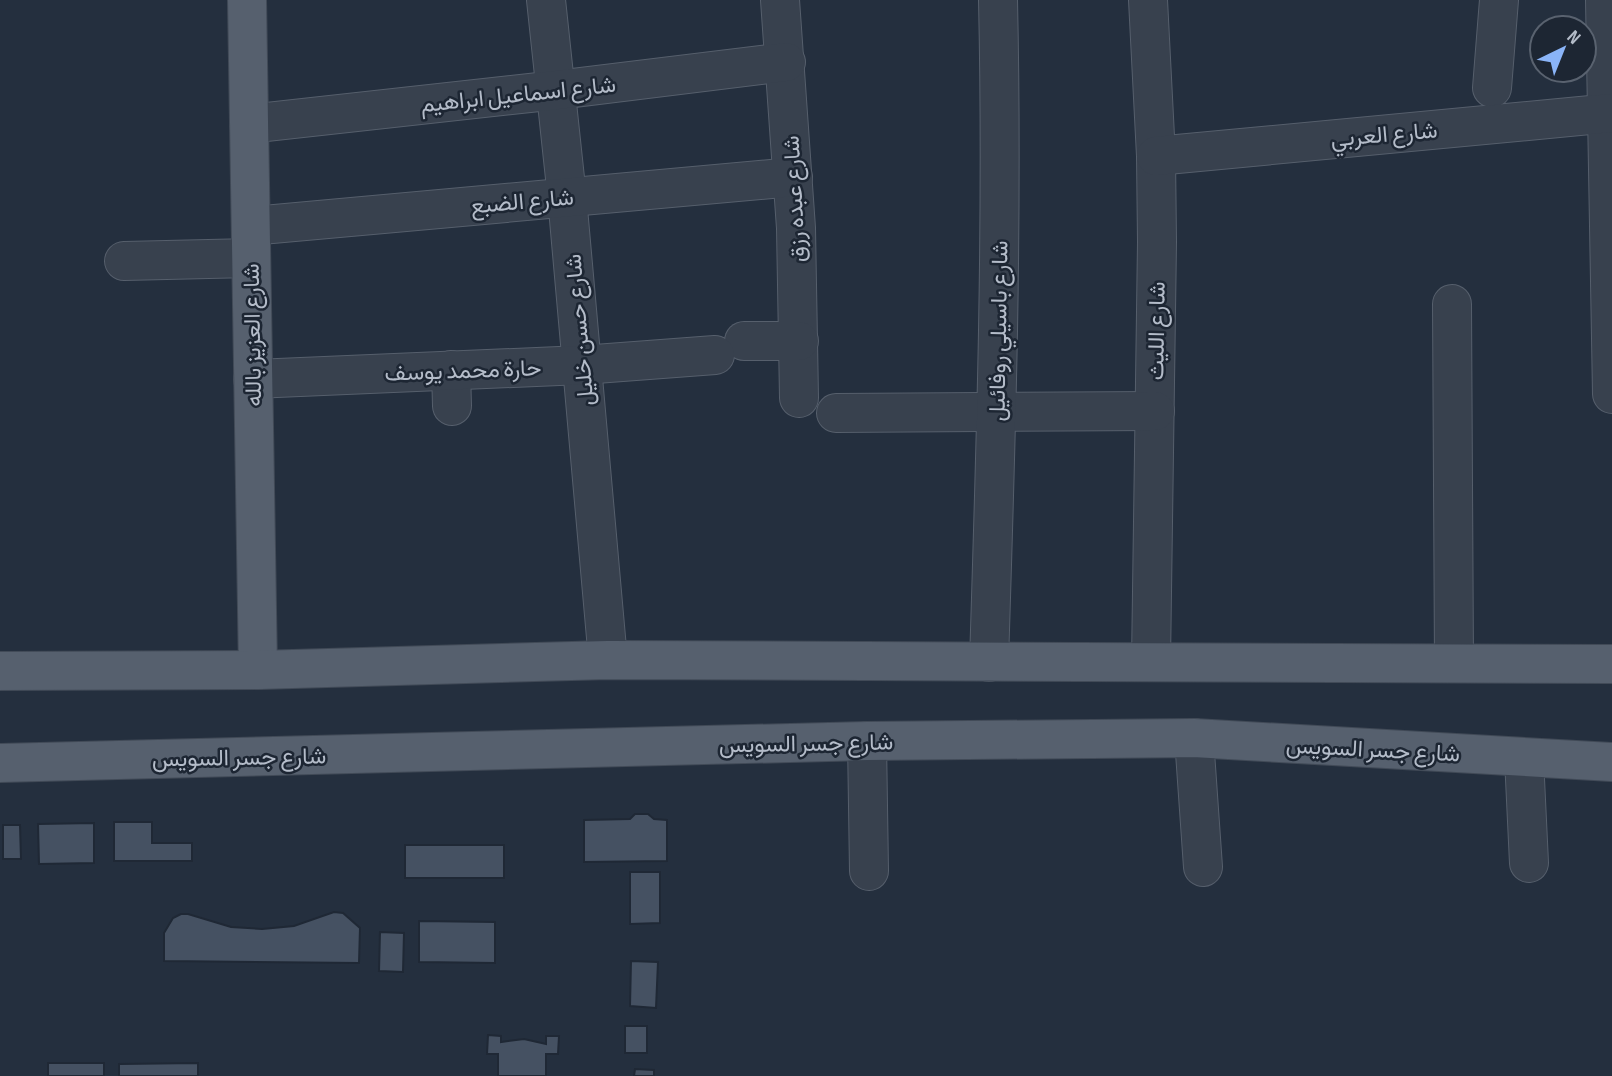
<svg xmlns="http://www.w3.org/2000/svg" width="1612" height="1076" font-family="'Sofia Sans Condensed',Vazirmatn,sans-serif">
<rect width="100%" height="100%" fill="#242f3e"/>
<g fill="#455162" stroke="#1f2835" stroke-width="2">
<polygon points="635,814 648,814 654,819 667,820 667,861 584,862 584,820 630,819"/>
<polygon points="114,822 152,822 152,843 192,843 192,861 114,861"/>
<polygon points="94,823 94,863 39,864 38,824"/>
<polygon points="3,825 20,825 21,859 3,859"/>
<rect x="405" y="845" width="99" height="33"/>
<polygon points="630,872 660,872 660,923 630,924"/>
<polygon points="334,912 343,913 360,928 359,963 164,961 164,933 173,918 181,914 188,914 231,927 262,929 294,926"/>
<polygon points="419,921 495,922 495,963 419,962"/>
<polygon points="380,932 404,933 403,972 379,971"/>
<polygon points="631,961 658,962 656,1008 630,1006"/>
<rect x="625" y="1026" width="22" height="27"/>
<polygon points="488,1035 501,1036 501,1042 524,1039 546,1044 546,1036 559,1036 558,1054 546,1054 546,1076 498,1076 498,1054 487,1054"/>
<rect x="48" y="1063" width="56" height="13"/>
<polygon points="198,1063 198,1076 119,1076 119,1064"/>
<polygon points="635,1069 654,1070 654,1076 634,1076"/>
</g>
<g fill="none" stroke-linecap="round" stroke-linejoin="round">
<g stroke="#565f6c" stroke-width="40">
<g id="minor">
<polyline points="546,0 567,197 608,660"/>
<polyline points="780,0 796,228 799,398"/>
<polyline points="1148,0 1156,156 1157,242 1151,662"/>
<polyline points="1605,0 1612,394"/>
<polyline points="1492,88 1499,0"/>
<polyline points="249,124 557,90 786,62"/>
<polyline points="1156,156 1612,113"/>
<polyline points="251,226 793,177"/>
<polyline points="124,261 251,258"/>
<polyline points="1452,304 1454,663"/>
<polyline points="744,341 799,341"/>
<polyline points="451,370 452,406"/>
<polyline points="253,379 582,365 715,355"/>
<polyline points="836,413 1155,411"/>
<path d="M 989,662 C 996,441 1003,221 998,0"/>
<polyline points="1194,738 1203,867"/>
<polyline points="867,741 869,871"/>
<polyline points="1524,758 1529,863"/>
</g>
</g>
<g stroke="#414a57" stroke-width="40">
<g id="major">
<polyline points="247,0 258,670"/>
<polyline points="0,671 258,670 608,660 1612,664"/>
<polyline points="0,763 867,741 1194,738 1612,762"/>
</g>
</g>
<use href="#minor" stroke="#38414e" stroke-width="38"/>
<use href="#major" stroke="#56606e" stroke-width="38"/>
</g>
<g text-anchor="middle" stroke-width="5" stroke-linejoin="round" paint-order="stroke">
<g font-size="23" fill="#b4bcc9" stroke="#1d2633">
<text transform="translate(518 94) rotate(-6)" y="8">شارع اسماعيل ابراهيم</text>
<text transform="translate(1384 134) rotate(-5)" y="8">شارع العربي</text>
<text transform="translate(794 199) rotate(-93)" y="8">شارع عبده رزق</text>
<text transform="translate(522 201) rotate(-5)" y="8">شارع الضبع</text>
<text transform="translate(579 330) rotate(-95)" y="8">شارع حسن خليل</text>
<text transform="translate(998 331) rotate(-89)" y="8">شارع باسيلي روفائيل</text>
<text transform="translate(1156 331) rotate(-89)" y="8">شارع الليث</text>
<text transform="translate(252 335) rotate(-91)" y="8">شارع العزيز بالله</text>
<text transform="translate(463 370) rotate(-2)" y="8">حارة محمد يوسف</text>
<text transform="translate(806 743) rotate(-1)" y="8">شارع جسر السويس</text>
<text transform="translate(1373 749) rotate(3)" y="8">شارع جسر السويس</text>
<text transform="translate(239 757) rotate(-1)" y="8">شارع جسر السويس</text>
</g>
</g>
<g transform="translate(1563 49) rotate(43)"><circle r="33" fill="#1d2633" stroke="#59626f" stroke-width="2"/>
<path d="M0-5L12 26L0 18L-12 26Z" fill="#8ab4f8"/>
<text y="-10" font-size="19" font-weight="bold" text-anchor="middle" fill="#b4bcc9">N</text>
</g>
</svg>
